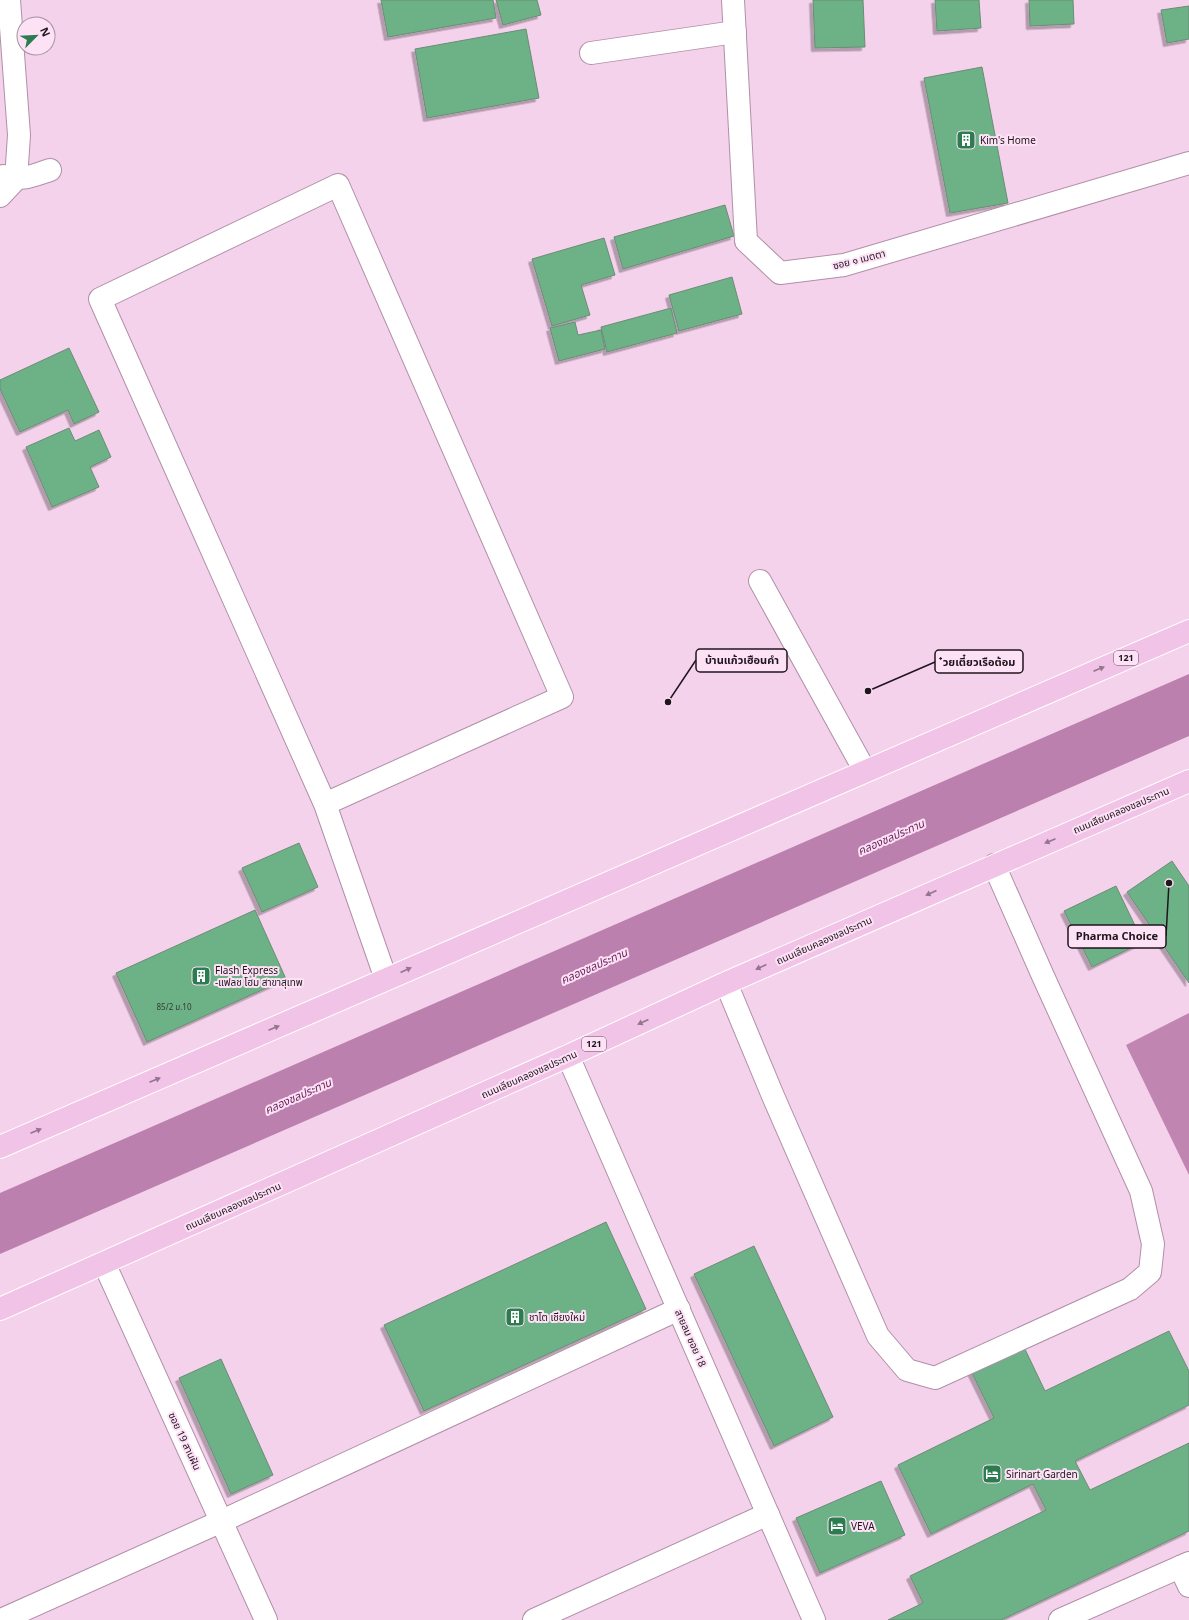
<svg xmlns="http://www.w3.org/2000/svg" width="1189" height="1620" font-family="'Noto Sans','Noto Sans Thai',sans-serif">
<defs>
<filter id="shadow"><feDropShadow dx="-3.5" dy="3.5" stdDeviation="0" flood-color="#0004"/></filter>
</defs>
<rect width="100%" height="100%" fill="#f4d2eb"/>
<polygon fill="#c185b2" points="1189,1013 1189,1175 1126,1045"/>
<polygon fill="#bb80ad" points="1189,674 1189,736 0,1254 0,1193"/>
<g fill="#6db186" stroke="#6b8c76" filter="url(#shadow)">
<polygon points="381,0 493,0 496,18 388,37"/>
<polygon points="496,0 537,0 541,15 503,25"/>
<polygon points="813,0 863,0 865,47 815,48"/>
<polygon points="935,0 979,0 981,28 937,31"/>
<polygon points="1029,0 1073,0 1074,24 1030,26"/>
<polygon points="1189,6 1189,39 1167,43 1161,10"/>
<polygon points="526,29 539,98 427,118 415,49"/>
<polygon points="982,67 1008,203 950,213 924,78"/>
<polygon points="725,205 734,236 623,269 614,237"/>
<polygon points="604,238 615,275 581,285 590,315 552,326 532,259"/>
<polygon points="732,277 742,314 679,331 669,295"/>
<polygon points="671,308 677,333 607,352 601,327"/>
<polygon points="575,322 578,335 601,330 605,349 559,361 550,328"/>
<polygon points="69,348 99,412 74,424 68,410 20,432 0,389 0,380"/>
<polygon points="69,428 75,441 99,430 111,457 90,467 99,487 52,507 26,447"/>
<polygon points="299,843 318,887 262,912 242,868"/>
<polygon points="1172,861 1189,886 1189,983 1127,892"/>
<polygon points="1116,886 1143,942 1092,967 1064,911"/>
<polygon points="255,910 286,979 147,1042 116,973"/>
<polygon points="606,1222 646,1309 424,1411 384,1325"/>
<polygon points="754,1246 833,1417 774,1446 694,1274"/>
<polygon points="1169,1331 1189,1371 1189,1405 1075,1461 1090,1490 1189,1443 1189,1531 1001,1620 888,1620 923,1603 910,1576 1046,1510 1033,1484 931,1534 898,1465 994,1418 971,1371 1023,1345 1045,1391"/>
<polygon points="221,1359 273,1475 231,1494 179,1378"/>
<polygon points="881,1481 905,1535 820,1573 796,1518"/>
</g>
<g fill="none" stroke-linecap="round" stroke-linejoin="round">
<g stroke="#b090a7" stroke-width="24">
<g id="minor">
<polyline points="733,0 746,241 780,273 844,265 1189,163"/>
<polyline points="591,53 735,32"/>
<path d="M 3,176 C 23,181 31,176 50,170"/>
<polyline points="0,196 16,179 19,135 9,0"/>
<polyline points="760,581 865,771"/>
<polyline points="325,804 562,697 338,185 100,299 325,804 386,979"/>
<polyline points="726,983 773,1096 878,1336 907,1370 935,1378 1130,1289 1150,1272 1153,1244 1141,1191 1043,976 994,865"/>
<polyline points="568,1056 814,1620"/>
<polyline points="104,1263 266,1620"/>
<polyline points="1180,1567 1189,1586"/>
<polyline points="1,1620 222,1521 679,1309"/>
<polyline points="534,1620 768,1514"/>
<polyline points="1060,1620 1189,1563"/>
</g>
</g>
<g stroke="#fff" stroke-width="24">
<g id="major">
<polyline points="0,1147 1189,631"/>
<polyline points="0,1309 568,1056 726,983 1189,781"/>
</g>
</g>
<use href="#minor" stroke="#fff" stroke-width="22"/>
<use href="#major" stroke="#f1c3e6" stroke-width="22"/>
</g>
<defs><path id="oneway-solid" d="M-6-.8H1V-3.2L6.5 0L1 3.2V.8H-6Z"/></defs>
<g fill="#93758c">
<use href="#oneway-solid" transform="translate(1099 669) rotate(-23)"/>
<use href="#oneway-solid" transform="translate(1050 841) rotate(157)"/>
<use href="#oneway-solid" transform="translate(931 893) rotate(156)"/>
<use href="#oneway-solid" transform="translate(761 967) rotate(156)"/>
<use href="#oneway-solid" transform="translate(406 970) rotate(-24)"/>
<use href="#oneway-solid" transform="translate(643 1022) rotate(155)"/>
<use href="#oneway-solid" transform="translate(274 1028) rotate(-23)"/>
<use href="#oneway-solid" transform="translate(155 1080) rotate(-23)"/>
<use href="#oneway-solid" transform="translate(36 1131) rotate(-23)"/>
</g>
<defs>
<g id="building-square" transform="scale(1)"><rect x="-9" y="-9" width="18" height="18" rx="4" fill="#2b7d4f" stroke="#fde2f6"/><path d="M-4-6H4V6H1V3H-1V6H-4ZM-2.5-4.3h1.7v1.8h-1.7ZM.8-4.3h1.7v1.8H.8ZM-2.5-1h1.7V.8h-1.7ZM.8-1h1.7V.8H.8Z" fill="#fff"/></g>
<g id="hotel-square" transform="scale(1)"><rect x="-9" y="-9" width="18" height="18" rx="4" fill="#2b7d4f" stroke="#fde2f6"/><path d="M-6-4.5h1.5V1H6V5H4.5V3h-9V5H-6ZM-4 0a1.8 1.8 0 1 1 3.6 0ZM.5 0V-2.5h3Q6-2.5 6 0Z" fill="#fff"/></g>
</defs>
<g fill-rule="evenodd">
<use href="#building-square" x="966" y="140"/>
<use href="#building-square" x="201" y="976"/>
<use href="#building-square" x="515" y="1317"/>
<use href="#hotel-square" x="992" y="1474"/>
<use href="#hotel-square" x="837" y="1526"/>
</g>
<g text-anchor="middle" stroke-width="4" stroke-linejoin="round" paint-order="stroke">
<g font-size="8" fill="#333c37">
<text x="174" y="1010">85/2 ม.10</text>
</g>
<g fill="#fde2f6" stroke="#62525e" stroke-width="1">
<rect x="1114" y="651" width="24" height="14" rx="3"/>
<rect x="582" y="1037" width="24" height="14" rx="3"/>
</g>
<g font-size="9" font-weight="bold" fill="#20151d">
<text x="1126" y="661">121</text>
<text x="594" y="1047">121</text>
</g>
<g font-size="10" fill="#20151d" stroke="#fde2f6" text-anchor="start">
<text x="980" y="144">Kim's Home</text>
<text x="215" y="974">Flash Express<tspan x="215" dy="12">-แฟลช โฮม สาขาสุเทพ</tspan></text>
<text x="529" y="1321">ชาโต เชียงใหม่</text>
<text x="1006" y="1478">Sirinart Garden</text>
<text x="851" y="1530">VEVA</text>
</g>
<g font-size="10" fill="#20151d" stroke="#fde2f6">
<text transform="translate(859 259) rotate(-14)" y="4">ซอย ๑ เมตตา</text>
<text transform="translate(1121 810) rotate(-23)" y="4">ถนนเลียบคลองชลประทาน</text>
<text transform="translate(824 940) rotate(-24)" y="4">ถนนเลียบคลองชลประทาน</text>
<text transform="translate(529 1074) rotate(-24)" y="4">ถนนเลียบคลองชลประทาน</text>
<text transform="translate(233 1206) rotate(-24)" y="4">ถนนเลียบคลองชลประทาน</text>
<text transform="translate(691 1338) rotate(66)" y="4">สายลม ซอย 18</text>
<text transform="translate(185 1441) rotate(65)" y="4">ซอย 19 สานฝัน</text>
</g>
<g font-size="11" font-style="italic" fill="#6b245e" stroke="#fde2f6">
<text transform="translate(891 837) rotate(-24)" y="4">คลองชลประทาน</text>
<text transform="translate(594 966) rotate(-24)" y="4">คลองชลประทาน</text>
<text transform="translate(298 1096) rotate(-24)" y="4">คลองชลประทาน</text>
</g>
</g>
<path fill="none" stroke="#20151d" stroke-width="1.5" d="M668 702L696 660M868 691L935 662M1169 883L1166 936"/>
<g fill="#20151d" stroke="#fde2f6" stroke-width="1.5">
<circle cx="668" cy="702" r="4"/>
<circle cx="868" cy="691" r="4"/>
<circle cx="1169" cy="883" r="4"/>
</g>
<g fill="#fde2f6" stroke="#20151d" stroke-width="1.5">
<rect x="696" y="649" width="91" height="23" rx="4"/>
<rect x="935" y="650" width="88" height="23" rx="4"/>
<rect x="1068" y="925" width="98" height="23" rx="4"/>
</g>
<g font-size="11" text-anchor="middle" font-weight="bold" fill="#20151d">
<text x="742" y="664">บ้านแก้วเฮือนคำ</text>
<text x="979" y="666">๋วยเตี๋ยวเรือต้อม</text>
<text x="1117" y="940">Pharma Choice</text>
</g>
<g transform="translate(36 36) rotate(66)"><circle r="19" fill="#fde2f6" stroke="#a5909f"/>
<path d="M0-3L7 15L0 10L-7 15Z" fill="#2b7d4f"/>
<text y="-6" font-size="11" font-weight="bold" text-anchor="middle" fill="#20151d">N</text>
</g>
</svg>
